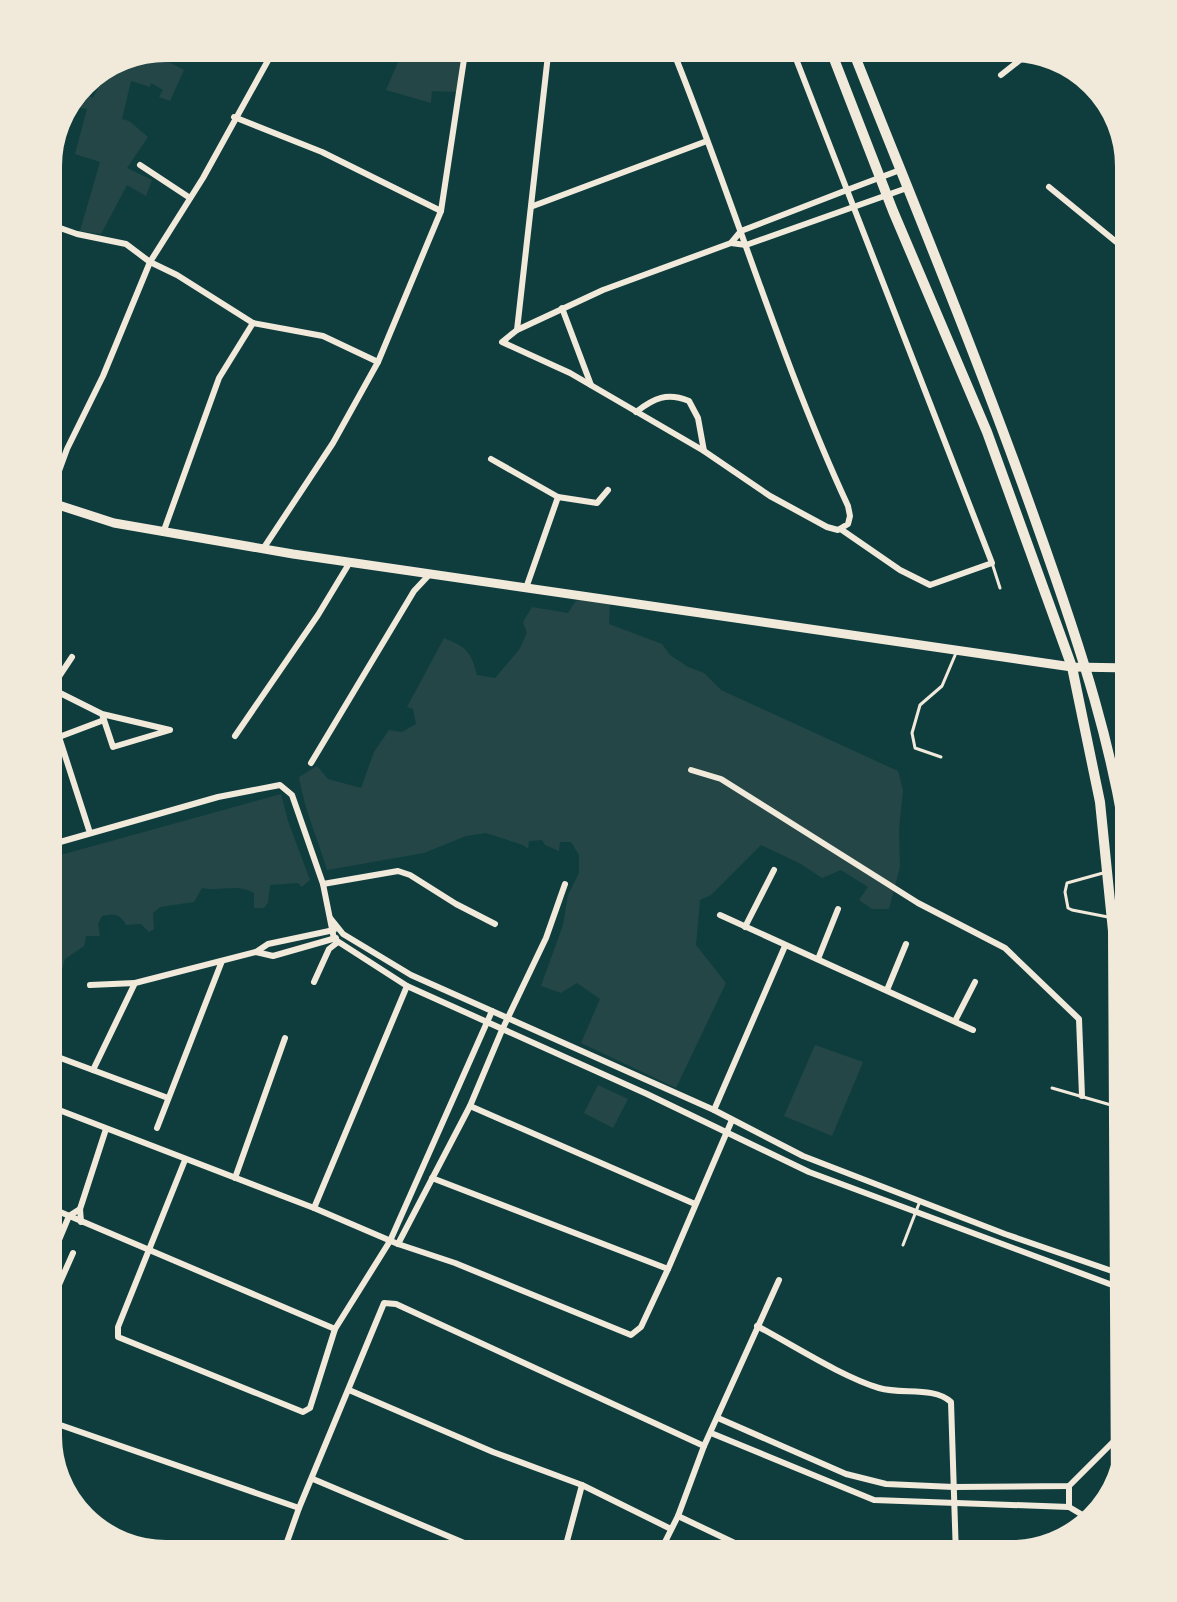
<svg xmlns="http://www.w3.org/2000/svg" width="1177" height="1602" font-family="'IBM Plex Serif',serif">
<rect width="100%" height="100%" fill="#0f3d3e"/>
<g fill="#244646">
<polygon points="405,46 439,46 464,53 456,92 432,91 431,103 386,90"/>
<polygon points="138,57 160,63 163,59 184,70 170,101 159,97 163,90 151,83 150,87 131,81 122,119 129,121 148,137 127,168 152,180 146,196 127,185 101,234 80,231 100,162 75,154 87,109 71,106 79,92 93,98 101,82 95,73"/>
<path d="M 587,594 L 610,602 L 609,624 L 662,644 L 670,655 L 688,667 L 704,673 L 721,690 L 898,771 L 903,790 L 899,829 L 900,867 L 889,909 L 872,909 L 859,900 L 868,887 L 841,870 L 822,878 L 801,864 L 761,845 L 711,895 L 700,900 L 696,945 L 726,983 L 676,1088 L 581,1043 L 600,999 L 577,983 L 561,993 L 541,986 L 563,925 L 568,895 L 579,873 L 579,855 L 571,842 L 560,842 L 559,851 L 545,845 L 542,840 L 529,841 L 528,849 L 523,845 L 486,833 L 466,836 L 424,853 L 327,870 C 318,839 304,809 299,777 L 317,766 L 328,779 L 361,788 L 374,752 L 389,730 L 402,732 L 416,724 L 413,709 L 407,707 L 444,638 C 466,647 471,651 477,675 L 495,678 L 519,650 L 527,633 L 523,622 L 532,607 L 568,613 L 575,602 Z"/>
<path d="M 281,794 L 288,821 L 310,880 L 302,887 L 298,883 L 270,885 L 268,903 L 264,908 L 254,908 L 254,893 C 236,883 221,892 202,888 L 194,902 L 160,907 L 153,913 L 154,929 L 149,932 L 141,924 L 126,925 C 120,913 114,914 102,916 L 98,924 L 100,936 L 86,936 L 84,946 L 65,959 L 58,984 L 61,991 L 46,1022 L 46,859 Z"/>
<polygon points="815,1045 863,1062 832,1136 784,1116"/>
<polygon points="598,1085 628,1099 613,1128 584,1113"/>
</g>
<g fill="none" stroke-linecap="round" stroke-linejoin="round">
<g stroke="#f1e9da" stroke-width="3">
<polyline points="992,563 1000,588"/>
<polyline points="941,757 915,748 912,733 920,705 942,686 956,653"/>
<polyline points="1103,873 1067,883 1065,892 1068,908 1072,910 1108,917"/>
<polyline points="1052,1088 1111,1105"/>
<polyline points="903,1245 920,1201"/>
</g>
<g stroke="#f1e9da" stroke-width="6">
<path d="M 671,46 C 733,198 779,357 848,506 L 850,516 L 848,524 L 838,530 L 827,527 L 770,496 L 704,451 L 570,373 L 502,342 L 517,330 L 603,290 L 731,243 L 741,231 L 847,190 L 791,46"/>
<polyline points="1001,75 1025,56 1033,55 1043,62 1053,57"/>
<polyline points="234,117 322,152 441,211"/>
<polyline points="140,165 190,198"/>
<polyline points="1049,187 1131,254"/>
<polyline points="533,206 707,141"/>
<polyline points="46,223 77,234 126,244 150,262 177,275 253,323"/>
<polyline points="731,243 746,245 907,188"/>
<polyline points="562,308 591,385"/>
<polyline points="517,330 549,46"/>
<path d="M 636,412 C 654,398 667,392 689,401 L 698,418 L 704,451"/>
<polyline points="491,459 558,497"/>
<polyline points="48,501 67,449 103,376 150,262 203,178 276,46"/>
<polyline points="842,530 900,570 930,585 992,563 847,190 900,170"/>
<polyline points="163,533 219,378 253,323 323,336 378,362"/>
<polyline points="263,549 333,443 378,362 441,211 466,46"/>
<polyline points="526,588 558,497 597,503 608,490"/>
<polyline points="50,688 102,714 170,730 113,747 102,714"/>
<polyline points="46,696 72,657"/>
<polyline points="235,736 318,615 350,562"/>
<polyline points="59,737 104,720"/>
<polyline points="46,741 59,737 90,833"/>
<polyline points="311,763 414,591 429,575"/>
<polyline points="691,770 721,779 918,903 1005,948 1079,1019 1082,1096"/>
<polyline points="46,846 218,797 280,785 292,795 323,884"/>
<polyline points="720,915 973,1030"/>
<polyline points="331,919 343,934 411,975 714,1110 803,1156 1005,1234 1115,1272"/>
<polyline points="495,924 456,904 410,875 398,871 323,884 334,939 407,986 647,1094 809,1172 1115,1286"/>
<polyline points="745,927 774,870"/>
<polyline points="256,952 273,956 336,938"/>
<polyline points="818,959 838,909"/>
<polyline points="314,982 329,949 338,942"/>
<polyline points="90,985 135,983"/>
<polyline points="887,990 906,944"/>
<polyline points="955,1021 975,982"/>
<polyline points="47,1053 168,1098"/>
<polyline points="93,1070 135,983 256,952 268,944 334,930"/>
<polyline points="46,1105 314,1208 398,1244 455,1263 631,1335 641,1327 668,1269 732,1120"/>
<polyline points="470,1106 695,1204"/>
<polyline points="714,1110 785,946"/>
<polyline points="157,1128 222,961"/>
<polyline points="185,1160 118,1327 118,1337 303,1412 310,1408 335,1329"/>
<polyline points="235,1178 285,1038"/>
<polyline points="432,1178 668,1269"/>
<polyline points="46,1206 335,1329 390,1241 492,1011"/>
<polyline points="314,1208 407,986"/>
<polyline points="81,1222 80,1209 106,1129"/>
<polyline points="398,1244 470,1106 502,1030 546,938 565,884"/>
<polyline points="46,1271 69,1216 80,1209"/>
<polyline points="46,1314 73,1253"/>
<path d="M 757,1326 C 793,1345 842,1377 879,1388 C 902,1395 933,1386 951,1402 L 956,1556"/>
<polyline points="349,1390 493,1452 582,1485"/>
<polyline points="718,1418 846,1474 886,1484 954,1487 1069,1486 1114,1441"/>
<polyline points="46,1420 299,1508"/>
<polyline points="711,1433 874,1500 1069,1507 1091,1520"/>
<polyline points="313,1479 495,1556"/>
<polyline points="1069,1486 1069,1507"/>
<polyline points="678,1516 762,1556"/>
<polyline points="282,1556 299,1508 384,1303 396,1304 704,1446"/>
<polyline points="563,1556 582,1485 671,1529"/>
<polyline points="658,1556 678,1516 704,1446 779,1280"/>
</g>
<polyline stroke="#f1e9da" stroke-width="9" points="46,501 114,523 293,554 1072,667 1131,668"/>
<g stroke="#f1e9da" stroke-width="10">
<polyline points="829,46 893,211 987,432 1072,667 1100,802 1113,931 1116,1494"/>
<path d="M 851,46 C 914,205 980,363 1037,525 C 1078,640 1118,757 1131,880"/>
<polyline points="1115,1106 1131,1106"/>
</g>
</g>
<path d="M0 0H1177V1602H0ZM166 60H1011A106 106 0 0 1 1117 166V1436A106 106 0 0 1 1011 1542H166A106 106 0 0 1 60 1436V166A106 106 0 0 1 166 60Z" fill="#f1e9da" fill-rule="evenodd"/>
<path fill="none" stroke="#f1e9da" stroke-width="4" d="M166 60H1011A106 106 0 0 1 1117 166V1436A106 106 0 0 1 1011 1542H166A106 106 0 0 1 60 1436V166A106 106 0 0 1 166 60Z"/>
</svg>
